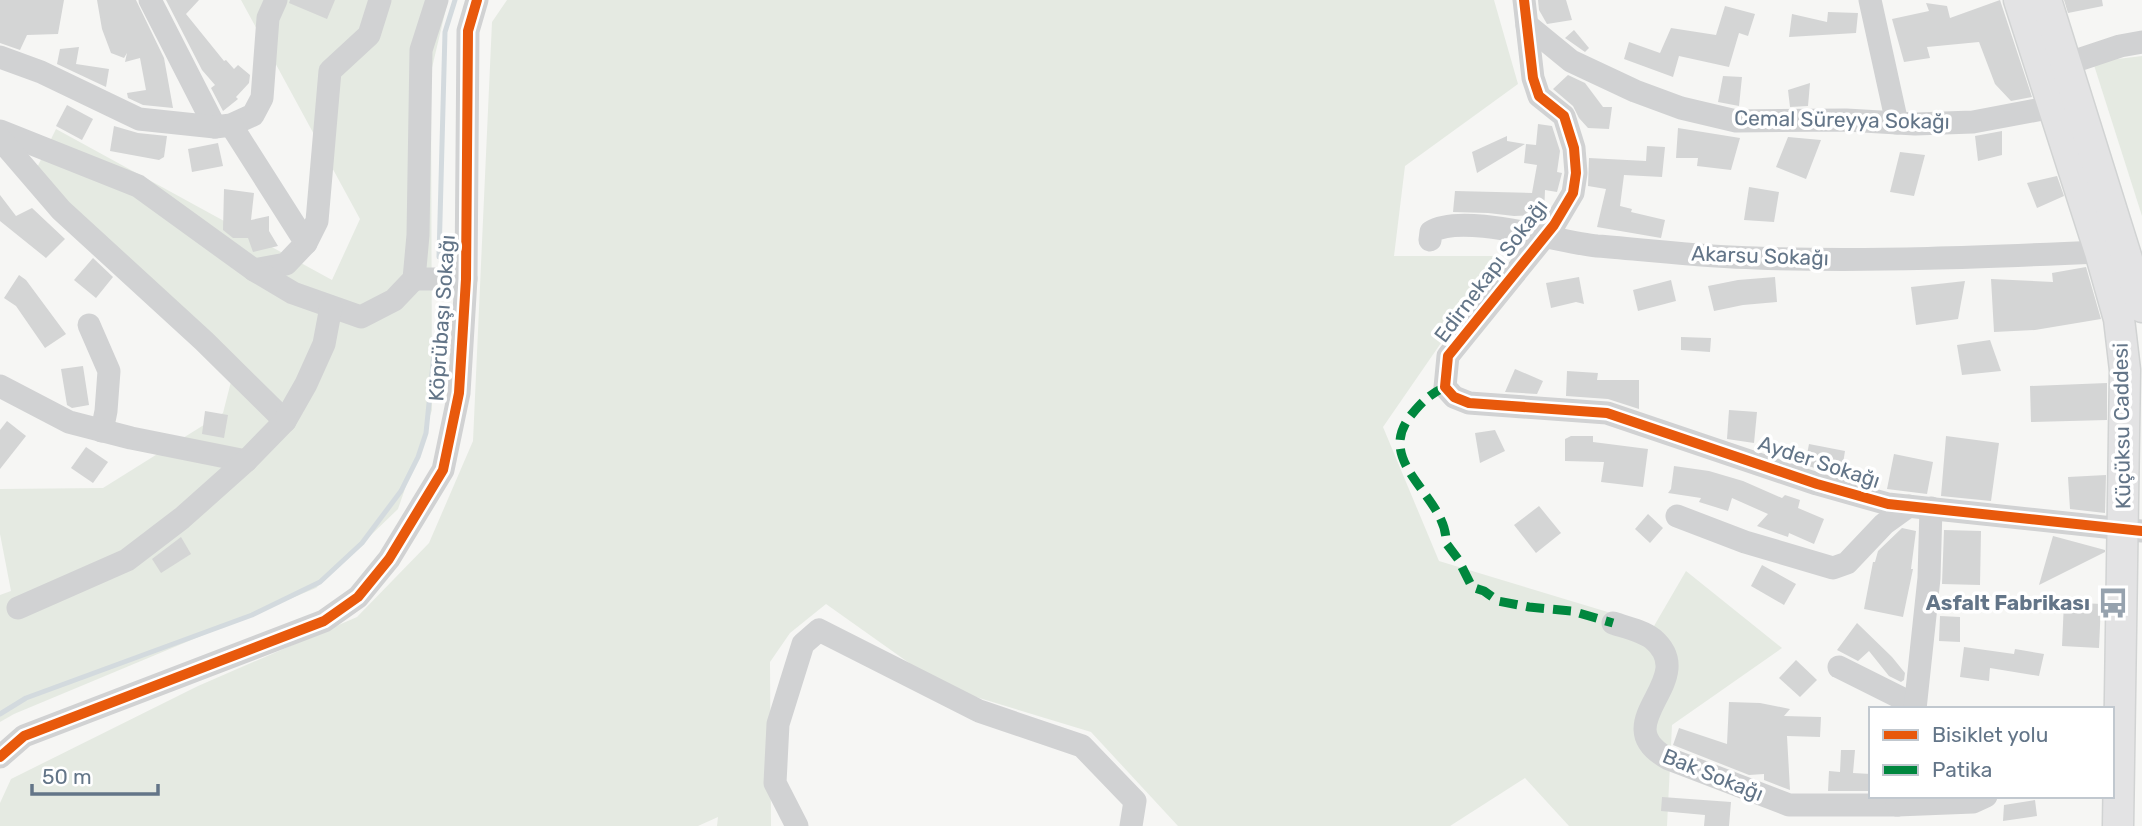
<svg xmlns="http://www.w3.org/2000/svg" width="2142" height="826" font-family="Rubik,sans-serif">
<rect width="100%" height="100%" fill="#f6f6f4"/>
<g fill="#e5eae2">
<polygon points="241,0 448,0 431,72 432,410 398,509 316,588 14,714 0,722 0,595 11,591 0,534 0,489 103,488 223,413 236,362 28,186 56,129 332,280 360,219"/>
<polygon points="507,0 1494,0 1518,84 1405,166 1394,256 1501,256 1383,427 1439,561 1654,626 1686,571 1782,648 1672,725 1667,826 1569,826 1525,778 1450,826 1178,826 1091,732 943,687 826,604 790,633 770,662 771,826 717,826 718,817 698,826 0,826 0,803 11,779 198,686 357,617 429,543 473,441 492,22"/>
<polygon points="2142,56 2142,216 2093,62"/>
</g>
<g fill="none" stroke-linecap="round" stroke-linejoin="round">
<g stroke="#d3dade" stroke-width="5">
<polyline points="439,257 445,32 455,0"/>
<polyline points="0,714 26,698 252,615 320,582 362,543 401,491 418,457 426,433 434,354"/>
</g>
</g>
<g fill="#d4d5d5">
<polygon points="0,0 64,0 58,34 27,35 20,50 0,43"/>
<polygon points="97,0 136,0 164,58 173,108 143,105 128,98 127,93 146,90 140,58 125,62 127,53 124,58 111,53 102,29"/>
<polygon points="166,0 199,0 186,14 224,61 226,60 234,69 238,65 250,75 249,83 236,97 238,99 223,111 211,88 215,85 202,70"/>
<polygon points="290,0 335,0 327,19 289,3"/>
<polygon points="1538,0 1566,0 1572,20 1547,24 1539,10"/>
<polygon points="2000,0 2032,97 2011,101 1995,84 1979,42 1927,47 1930,58 1904,62 1892,19 1929,11 1926,3 1947,6 1950,18"/>
<polygon points="2064,0 2102,0 2103,6 2068,13"/>
<polygon points="1725,6 1755,14 1748,36 1739,33 1729,67 1679,56 1673,77 1624,59 1629,42 1660,53 1671,28 1716,35"/>
<polygon points="1828,12 1858,13 1856,33 1789,37 1792,14 1827,22"/>
<polygon points="1574,30 1589,48 1585,52 1565,38"/>
<polygon points="79,47 76,64 109,69 106,87 57,64 60,49"/>
<polygon points="1568,75 1585,83 1603,107 1612,107 1609,129 1588,128 1579,118 1573,106 1553,89"/>
<polygon points="1723,76 1742,77 1739,106 1718,102"/>
<polygon points="1810,83 1808,106 1790,107 1788,90"/>
<polygon points="67,105 93,119 82,140 56,126"/>
<polygon points="1538,124 1552,126 1560,151 1557,172 1562,173 1557,192 1545,190 1544,215 1514,216 1488,213 1453,212 1455,191 1532,193 1537,165 1524,163 1526,144 1536,145"/>
<polygon points="114,126 138,133 167,136 164,157 159,160 110,151"/>
<polygon points="1678,128 1740,138 1731,170 1697,166 1698,158 1676,158"/>
<polygon points="2002,131 2002,155 1978,161 1975,136"/>
<polygon points="1507,136 1507,141 1525,144 1477,173 1472,152"/>
<polygon points="1788,137 1821,140 1806,179 1776,167"/>
<polygon points="218,143 223,166 192,172 188,149"/>
<polygon points="1647,146 1665,147 1662,177 1624,175 1620,206 1632,209 1631,212 1665,220 1661,238 1597,227 1606,189 1588,186 1589,158 1646,161"/>
<polygon points="1900,152 1925,155 1914,196 1890,192"/>
<polygon points="2057,176 2064,196 2037,208 2027,183"/>
<polygon points="1749,187 1779,192 1774,222 1744,220"/>
<polygon points="224,189 254,193 251,220 269,216 269,231 278,246 253,252 248,238 233,238 223,230"/>
<polygon points="0,195 16,216 32,208 65,239 46,258 0,221"/>
<polygon points="93,258 113,277 96,298 74,280"/>
<polygon points="2086,267 2101,319 2035,330 1994,332 1991,279 2053,282 2052,273"/>
<polygon points="19,275 26,280 66,334 45,348 16,306 4,298"/>
<polygon points="1579,277 1584,304 1576,302 1551,308 1546,283"/>
<polygon points="1775,277 1777,302 1743,305 1714,311 1708,286 1738,280"/>
<polygon points="1671,280 1676,301 1638,311 1633,290"/>
<polygon points="1965,281 1958,319 1916,325 1911,287"/>
<polygon points="1681,337 1711,338 1710,352 1681,350"/>
<polygon points="1990,340 2001,371 1962,375 1957,345"/>
<polygon points="83,366 89,405 72,408 67,405 61,369"/>
<polygon points="1515,369 1543,381 1537,394 1505,392"/>
<polygon points="1567,371 1598,373 1597,380 1639,380 1639,409 1608,399 1566,396"/>
<polygon points="2107,383 2107,420 2031,422 2030,386"/>
<polygon points="1729,410 1757,412 1754,443 1727,439"/>
<polygon points="205,411 228,415 224,438 202,434"/>
<polygon points="7,421 26,436 0,469 0,430"/>
<polygon points="1495,430 1505,451 1480,463 1475,433"/>
<polygon points="1571,436 1593,436 1593,442 1648,449 1643,487 1601,482 1604,462 1565,461 1565,439"/>
<polygon points="1946,436 1999,443 1991,501 1941,496"/>
<polygon points="1809,444 1845,451 1841,476 1805,465"/>
<polygon points="86,447 108,462 93,483 71,468"/>
<polygon points="1894,454 1933,462 1927,494 1887,489"/>
<polygon points="1674,466 1709,471 1743,481 1782,498 1785,495 1800,500 1798,508 1824,519 1814,544 1789,533 1788,537 1757,526 1768,514 1732,498 1728,511 1699,502 1701,498 1668,493 1671,489"/>
<polygon points="2106,475 2105,513 2070,509 2068,477"/>
<polygon points="1539,506 1561,533 1536,553 1514,525"/>
<polygon points="1648,514 1663,528 1650,543 1635,529"/>
<polygon points="1902,528 1916,531 1911,569 1913,569 1903,617 1864,609 1873,562 1875,562 1878,551"/>
<polygon points="1944,530 1981,531 1980,585 1942,584"/>
<polygon points="2053,536 2105,550 2105,552 2039,585"/>
<polygon points="181,537 191,554 161,573 152,559"/>
<polygon points="1762,565 1796,584 1784,605 1751,586"/>
<polygon points="2064,602 2101,604 2099,648 2062,646"/>
<polygon points="1940,616 1960,617 1960,642 1939,641"/>
<polygon points="1857,623 1892,657 1905,673 1904,680 1901,682 1889,676 1869,651 1858,661 1837,650"/>
<polygon points="1964,647 2014,654 2015,649 2044,654 2039,676 1990,668 1989,681 1960,677"/>
<polygon points="1796,660 1817,680 1800,697 1779,678"/>
<polygon points="1729,702 1760,703 1790,709 1784,716 1821,717 1820,737 1787,736 1790,790 1764,780 1764,774 1749,775 1673,745 1679,728 1727,744"/>
<polygon points="1841,750 1855,750 1853,773 1871,774 1871,791 1828,791 1829,771 1840,772"/>
<polygon points="1662,797 1731,802 1729,826 1704,826 1705,815 1661,811"/>
<polygon points="2035,800 2037,816 2003,821 2004,805"/>
</g>
<g fill="none" stroke-linecap="round" stroke-linejoin="round">
<g stroke="#d1d3d3" stroke-width="33">
<g id="major">
<polyline points="2019,0 2100,252 2119,319 2125,370 2118,826"/>
<polyline points="2046,0 2142,307"/>
</g>
</g>
<g stroke="#d1d2d3" stroke-width="23">
<polyline points="150,0 215,127"/>
<polyline points="1524,0 1533,78 1539,96 1564,116 1574,148 1576,173 1573,193 1554,225 1448,356 1445,387 1454,397 1469,403 1607,413 1817,484 1888,504 2142,531"/>
<polyline points="1870,0 1897,123"/>
<polyline points="1527,25 1571,61 1635,91 1681,108 1736,121 1846,120 1915,124 1973,122 2053,107"/>
<polyline points="0,57 41,72 139,119 215,127 231,125 253,115 262,98 268,18 276,0"/>
<polyline points="2066,64 2120,46 2142,42"/>
<polyline points="231,125 306,243 286,264 254,270"/>
<polyline points="0,131 138,186 254,270 293,293 361,317 394,300 414,279 418,235 421,50 437,0"/>
<polyline points="0,139 61,210 204,341 285,421"/>
<path d="M 1430,240 L 1431,232 C 1462,212 1558,242 1597,246 C 1650,250 1703,257 1756,258 C 1870,262 1986,257 2100,252"/>
<polyline points="306,243 317,221 330,71 369,35 380,0"/>
<polyline points="414,279 466,279"/>
<polyline points="89,325 109,371 106,411 102,431"/>
<polyline points="0,386 69,422 131,438 246,461"/>
<polyline points="1677,516 1745,542 1833,568 1847,563 1884,524 1909,506"/>
<polyline points="18,608 127,560 182,518 246,461 285,421 306,384 324,344 331,307"/>
<path d="M 1613,623 C 1625,627 1643,631 1653,639 C 1702,681 1602,723 1669,759 L 1789,805 L 1897,805"/>
<polyline points="1839,667 1915,705"/>
<polyline points="1915,709 1929,578 1931,508"/>
<polyline points="0,757 24,736 324,621 358,597 389,559 443,470 459,393 466,279 468,31 477,0"/>
<polyline points="1899,796 1897,805 1973,802 1986,796"/>
<polyline points="797,826 775,783 778,724 803,644 819,630 979,711 1082,746 1135,801 1131,826"/>
</g>
<use href="#major" stroke="#e3e3e4" stroke-width="30"/>
<path stroke="#00873e" stroke-width="9" stroke-dasharray="18 9" stroke-linecap="butt" d="M 1445,387 C 1430,394 1422,402 1412,414 C 1371,463 1448,496 1446,543 L 1458,559 L 1472,587 L 1484,591 L 1498,601 L 1529,607 L 1572,611 L 1613,623"/>
<g stroke="#fff" stroke-width="15">
<g id="cycleway">
<polyline points="1524,0 1533,78 1539,96 1564,116 1574,148 1576,173 1573,193 1554,225 1448,356 1445,387 1454,397 1469,403 1607,413 1817,484 1888,504 2142,531"/>
<polyline points="0,757 24,736 324,621 358,597 389,559 443,470 459,393 466,279 468,31 477,0"/>
</g>
</g>
<use href="#cycleway" stroke="#e8590c" stroke-width="10"/>
</g>
<defs>
<g id="bus-bare" transform="scale(2.415)"><path d="M-5-6H5V4H4V6H2V4H-2V6H-4V4H-5ZM-3.5-4V0h7V-4ZM-3.5 1.2v1.5H-2V1.2ZM2 1.2v1.5H3.5V1.2Z" fill="#96a2ae" stroke="#fff" stroke-width="2.5" paint-order="stroke"/></g>
</defs>
<g fill-rule="evenodd">
<use href="#bus-bare" x="2113" y="603"/>
</g>
<g text-anchor="middle" stroke-width="7" stroke-linejoin="round" paint-order="stroke">
<g font-size="21" fill="#637588" stroke="#fff">
<text transform="translate(1842 120) rotate(1)" y="7">Cemal Süreyya Sokağı</text>
<text transform="translate(1760 256) rotate(2)" y="7">Akarsu Sokağı</text>
<text transform="translate(1491 271) rotate(-53)" y="7">Edirnekapı Sokağı</text>
<text transform="translate(442 318) rotate(-86)" y="7">Köprübaşı Sokağı</text>
<text transform="translate(2122 426) rotate(-91)" y="7">Küçüksu Caddesi</text>
<text transform="translate(1819 462) rotate(18)" y="7">Ayder Sokağı</text>
<text transform="translate(1713 775) rotate(22)" y="7">Bak Sokağı</text>
</g>
<g font-size="21" font-weight="bold" fill="#637588" stroke="#fff" text-anchor="end">
<text x="2090" y="610">Asfalt Fabrikası</text>
</g>
</g>
<rect x="1869" y="707" width="245" height="91" fill="#ffffff" stroke="#c1c8cf" stroke-width="2"/>
<rect x="1883" y="730" width="35" height="10" fill="#e8590c" stroke="#c1c8cf" stroke-width="2"/>
<text x="1932" y="742" font-size="21" fill="#637588">Bisiklet yolu</text>
<rect x="1883" y="765" width="35" height="10" fill="#00873e" stroke="#c1c8cf" stroke-width="2"/>
<text x="1932" y="777" font-size="21" fill="#637588">Patika</text>
<path d="M32 784v10h126v-10" fill="none" stroke="#637588" stroke-width="3.5"/>
<text x="42" y="784" font-size="21" fill="#637588" stroke="#ffffff" stroke-width="5" paint-order="stroke">50 m</text>
</svg>
